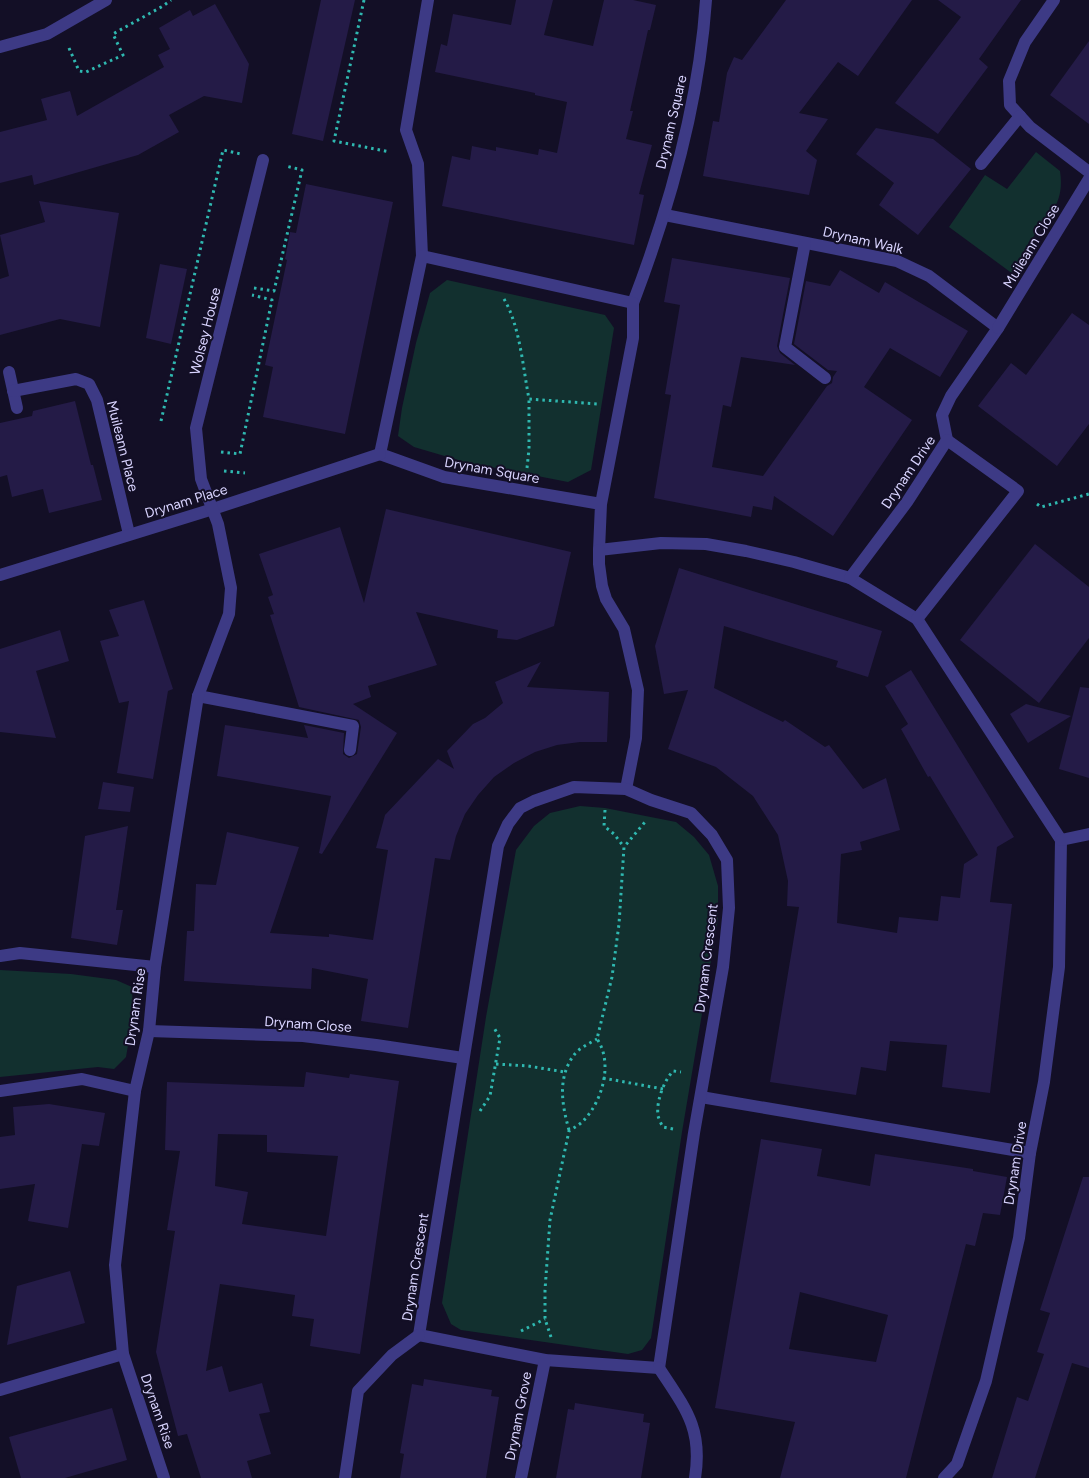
<svg xmlns="http://www.w3.org/2000/svg" width="1089" height="1478" font-family="Figtree,sans-serif">
<rect width="100%" height="100%" fill="#130f26"/>
<g fill="#12302f">
<path d="M 1036,152 L 1060,171 C 1065,204 1049,215 1031,240 C 1024,250 1019,263 1013,274 L 949,227 L 985,175 L 1007,189 Z"/>
<polygon points="447,280 605,315 614,328 591,470 568,482 465,462 414,447 398,436 402,408 416,343 430,293"/>
<polygon points="580,806 605,808 676,822 694,837 709,855 718,886 718,919 682,1132 651,1338 642,1350 628,1354 461,1330 451,1324 442,1303 486,1017 516,850 534,826 550,813"/>
<polygon points="0,970 71,974 116,980 132,987 133,1016 126,1057 114,1069 98,1067 0,1077"/>
</g>
<g fill="#241b47" fill-rule="evenodd">
<polygon points="321,0 355,0 323,141 292,134"/>
<polygon points="516,0 553,0 544,35 593,46 604,0 633,0 656,5 650,30 648,30 630,111 633,111 626,139 652,145 639,194 644,195 634,245 442,206 452,156 470,160 472,146 496,151 496,147 538,155 539,149 557,153 567,102 535,95 535,93 435,72 441,44 447,46 453,14 511,25"/>
<polygon points="786,0 912,0 858,76 838,62 799,113 828,119 806,151 817,160 809,195 703,176 713,121 719,122 727,73 734,57 742,60"/>
<polygon points="938,0 1021,0 979,59 988,67 938,134 895,103 961,17"/>
<polygon points="215,4 249,64 242,103 204,96 169,115 179,132 138,155 34,185 32,175 0,183 0,132 47,120 41,99 70,91 77,116 164,67 158,55 170,49 159,28 190,10 193,16"/>
<polygon points="1089,41 1089,124 1050,95"/>
<polygon points="876,128 933,139 971,169 918,235 879,205 894,183 856,154"/>
<polygon points="306,184 393,202 345,434 263,417 273,367 265,365 287,260 285,259 290,232 296,233"/>
<polygon points="39,201 119,213 100,327 60,319 0,335 0,279 9,276 0,235 45,222"/>
<polygon points="672,258 790,278 777,346 780,353 795,365 741,357 731,407 723,405 712,467 763,476 827,386 832,383 833,377 837,371 828,370 794,344 806,281 830,286 840,270 879,293 885,282 968,331 940,377 890,348 864,387 912,420 833,536 774,496 772,510 753,506 751,517 654,498 671,395 665,394 680,305 664,302"/>
<polygon points="160,264 187,269 171,344 146,338"/>
<polygon points="1072,313 1089,325 1089,424 1057,466 978,406 1011,363 1026,375"/>
<polygon points="75,401 91,465 93,465 102,500 49,513 43,489 12,497 7,475 0,477 0,423 32,416 33,411"/>
<polygon points="386,509 571,552 554,626 517,640 497,638 498,630 416,612 437,665 368,686 371,697 353,704 397,733 322,854 319,853 331,796 217,776 225,725 308,738 304,725 344,733 343,754 349,758 357,754 361,727 359,720 299,707 270,615 274,614 268,597 273,595 259,554 340,527 364,603"/>
<polygon points="1035,544 1089,587 1089,638 1039,703 960,640"/>
<polygon points="679,568 882,631 868,677 836,667 838,661 724,626 714,688 783,722 785,720 825,747 829,745 863,789 886,778 900,830 860,842 862,850 841,854 837,923 897,933 899,917 938,921 941,896 960,898 964,864 978,855 930,776 928,777 901,729 908,724 885,686 911,670 1014,837 997,847 990,902 1012,904 990,1093 942,1087 947,1045 890,1041 886,1071 861,1067 856,1095 770,1082 799,907 787,906 788,881 778,835 753,796 716,767 668,749 688,690 664,694 655,646"/>
<polygon points="144,600 173,689 168,691 153,779 117,773 129,701 119,703 100,641 119,636 109,610"/>
<polygon points="60,630 69,661 36,671 56,738 0,732 0,649"/>
<polygon points="541,662 527,687 609,692 607,742 580,742 557,745 535,752 514,763 494,777 478,795 465,814 456,836 450,860 435,858 408,1028 361,1021 368,979 312,968 311,989 184,981 187,931 194,931 196,884 216,885 227,832 299,847 270,933 329,937 329,934 373,940 388,850 376,848 385,815 438,759 454,769 447,751 473,724 485,718 503,703 495,682"/>
<polygon points="1080,687 1089,688 1089,778 1059,769"/>
<polygon points="1026,704 1071,716 1028,743 1010,714"/>
<polygon points="103,782 134,787 130,812 98,809"/>
<polygon points="128,826 116,910 123,910 117,945 71,938 85,836"/>
<path d="M 306,1072 L 349,1078 L 350,1074 L 399,1081 L 360,1354 L 310,1346 L 314,1319 L 292,1316 L 295,1295 L 220,1284 L 206,1371 L 222,1366 L 229,1392 L 262,1383 L 270,1412 L 259,1414 L 271,1454 L 247,1461 L 252,1478 L 201,1478 L 187,1434 L 178,1436 L 156,1352 L 175,1231 L 167,1230 L 180,1151 L 165,1150 L 167,1082 L 304,1087 ZM 218,1134 L 267,1135 L 267,1152 L 338,1156 L 326,1236 L 242,1224 L 248,1192 L 215,1186 Z"/>
<polygon points="49,1104 105,1113 99,1146 82,1144 68,1228 28,1221 35,1184 0,1189 0,1137 15,1135 13,1107"/>
<path d="M 761,1139 L 822,1149 L 817,1176 L 870,1186 L 875,1154 L 973,1169 L 973,1171 L 1007,1177 L 1000,1215 L 983,1213 L 975,1246 L 966,1244 L 906,1478 L 780,1478 L 795,1422 L 715,1408 ZM 800,1292 L 888,1315 L 876,1362 L 789,1349 Z"/>
<polygon points="1083,1177 1089,1177 1089,1368 1072,1363 1035,1478 992,1478 1017,1397 1028,1401 1044,1354 1037,1352 1050,1313 1040,1310"/>
<polygon points="70,1271 85,1323 7,1345 17,1286"/>
<polygon points="424,1379 492,1390 491,1396 499,1397 486,1478 400,1478 404,1454 400,1453 412,1384 423,1386"/>
<polygon points="575,1403 644,1414 643,1422 650,1423 641,1478 556,1478 568,1409 574,1410"/>
<polygon points="112,1408 127,1460 65,1478 21,1478 9,1437"/>
</g>
<g fill="none" stroke-linecap="round" stroke-linejoin="round">
<g stroke="#2fb8b0" stroke-width="3" stroke-dasharray="2.5 4" stroke-linecap="butt">
<polyline points="364,0 334,141 390,152"/>
<polyline points="69,48 79,71 86,72 123,55 113,34 163,6 171,0"/>
<polyline points="254,288 274,291 302,170 286,166"/>
<path d="M 504,299 C 520,326 523,368 529,399 L 598,404"/>
<polyline points="161,421 223,150 241,154"/>
<polyline points="221,452 240,454 272,300 252,295"/>
<polyline points="527,468 529,449 529,399"/>
<polyline points="224,471 245,473"/>
<polyline points="1037,504 1041,507 1089,494"/>
<polyline points="605,810 604,826 614,834 624,847"/>
<polyline points="496,1064 528,1066 565,1072"/>
<polyline points="603,1078 663,1089"/>
<polyline points="480,1111 490,1096 500,1038 493,1026"/>
<path d="M 673,1129 L 663,1127 C 661,1124 659,1119 658,1116 C 656,1101 664,1081 673,1071 L 681,1072"/>
<path d="M 569,1130 C 562,1105 557,1078 574,1055 C 579,1048 590,1043 597,1039"/>
<polyline points="521,1331 545,1319"/>
<path d="M 551,1337 L 545,1319 L 545,1290 L 550,1220 L 569,1131 C 575,1127 581,1124 585,1119 C 603,1099 613,1062 597,1039 L 612,977 L 619,924 L 624,847 L 645,822"/>
</g>
<g stroke="#3d3a85" stroke-width="12">
<polyline points="1054,0 1025,42 1009,81 1010,105 1030,127 1089,172"/>
<polyline points="0,47 47,34 106,0"/>
<polyline points="981,164 1020,116"/>
<polyline points="665,215 897,261 929,276 998,328 951,396 942,415 947,440"/>
<polyline points="805,243 785,347 825,378"/>
<polyline points="422,256 418,164 406,130 428,0"/>
<path d="M 633,303 C 670,206 699,104 706,0"/>
<polyline points="998,328 1089,179"/>
<polyline points="9,372 17,408"/>
<polyline points="13,391 76,379 89,384 97,400 129,534"/>
<polyline points="601,504 444,477 380,454 422,256 633,303 633,338 601,504 599,550 661,543 706,544 746,551 794,562 850,578 917,619 1061,840 1059,967 1044,1082 1030,1153 1019,1238 986,1381 957,1464 944,1478"/>
<polyline points="599,550 599,564 602,586 606,599 624,629 638,690 636,738 626,789"/>
<polyline points="0,575 213,509 380,454"/>
<polyline points="850,578 907,502 947,440 1018,491 917,619"/>
<polyline points="198,696 353,726 350,750"/>
<polyline points="1061,840 1089,834"/>
<polyline points="0,956 20,953 155,967"/>
<polyline points="149,1031 303,1036 376,1045 463,1058"/>
<polyline points="0,1091 82,1079 135,1091"/>
<polyline points="701,1097 1030,1153"/>
<polyline points="419,1335 498,846 508,824 520,808 534,801 574,787 626,789 651,800 691,813 712,835 727,860 729,908 723,967 694,1133 659,1368"/>
<polyline points="419,1335 545,1360 659,1368"/>
<path d="M 659,1368 C 685,1408 703,1428 695,1478"/>
<polyline points="0,1390 123,1354"/>
<polyline points="164,1478 123,1354 115,1265 135,1091 149,1031 155,967 198,696 229,614 231,588 218,524 201,479 196,428 263,160"/>
<polyline points="345,1478 358,1391 392,1355 419,1335"/>
<polyline points="521,1478 545,1360"/>
</g>
</g>
<g text-anchor="middle" stroke-width="4" stroke-linejoin="round" paint-order="stroke">
<g font-size="14" fill="#d9d4ff" stroke="#130f26">
<text transform="translate(671 122) rotate(-77)" y="5">Drynam Square</text>
<text transform="translate(863 240) rotate(13)" y="5">Drynam Walk</text>
<text transform="translate(1031 246) rotate(-59)" y="5">Muileann Close</text>
<text transform="translate(205 331) rotate(-76)" y="5">Wolsey House</text>
<text transform="translate(123 446) rotate(76)" y="5">Muileann Place</text>
<text transform="translate(492 470) rotate(10)" y="5">Drynam Square</text>
<text transform="translate(908 472) rotate(-56)" y="5">Drynam Drive</text>
<text transform="translate(186 501) rotate(-17)" y="5">Drynam Place</text>
<text transform="translate(706 958) rotate(-83)" y="5">Drynam Crescent</text>
<text transform="translate(135 1007) rotate(-82)" y="5">Drynam Rise</text>
<text transform="translate(308 1024) rotate(4)" y="5">Drynam Close</text>
<text transform="translate(1015 1163) rotate(-81)" y="5">Drynam Drive</text>
<text transform="translate(415 1267) rotate(-81)" y="5">Drynam Crescent</text>
<text transform="translate(158 1411) rotate(71)" y="5">Drynam Rise</text>
<text transform="translate(518 1416) rotate(-79)" y="5">Drynam Grove</text>
</g>
</g>
</svg>
